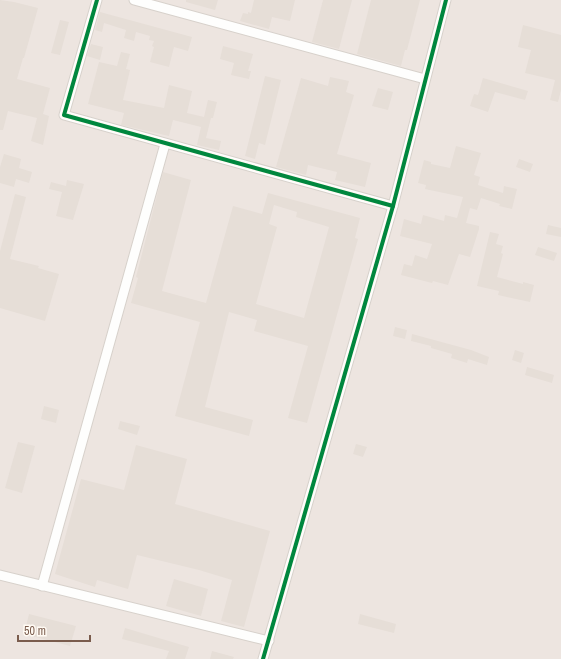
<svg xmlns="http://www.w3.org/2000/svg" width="561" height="659" font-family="'Archivo Narrow',sans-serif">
<rect width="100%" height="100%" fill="#f9f5f0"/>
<rect fill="#ede5e0" x="0" y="0" width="561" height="659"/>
<g fill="#e6ded7" fill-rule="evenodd">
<polygon points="0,0 14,2 38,8 24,58 23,58 17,79 50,88 43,114 49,116 43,145 31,141 37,118 8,111 3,130 0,130"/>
<polygon points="186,0 218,0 215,10 186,2"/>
<polygon points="254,0 295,0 290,21 272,17 269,29 240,21 243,13 248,14 248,12 251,13"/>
<polygon points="323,0 352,0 339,49 312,42"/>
<polygon points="371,0 420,0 407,50 405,50 401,66 357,54"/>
<polygon points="100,12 192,37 188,51 174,47 169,67 150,62 154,47 152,46 154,41 149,40 150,36 136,32 134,41 124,38 126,30 104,23 102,32 95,30"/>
<polygon points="60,20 69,22 60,55 51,53"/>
<polygon points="523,25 561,35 561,90 558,102 550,100 555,80 525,73 531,50 518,47"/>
<polygon points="91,44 103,47 100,60 87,56"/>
<polygon points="223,46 253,54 248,71 251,71 249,79 231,75 234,63 220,59"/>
<polygon points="121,52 130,54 126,69 130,70 123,100 164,108 169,85 192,91 187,113 204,117 208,100 217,102 213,118 211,118 206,138 221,141 219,150 197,145 201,127 173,120 169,136 121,125 124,113 88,104 99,62 117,66"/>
<polygon points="265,76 281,80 265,145 259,143 255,159 245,156"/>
<polygon points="330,77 349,81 346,92 354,95 337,154 371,163 365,187 335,180 337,172 308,165 306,175 276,167 301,78 328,86"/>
<polygon points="483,78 528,91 525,100 495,92 488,112 470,106 474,94 478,95"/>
<polygon points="378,88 393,92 388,110 372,106"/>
<polygon points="456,146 481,153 474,175 480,177 478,185 503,193 504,186 517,189 512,209 499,206 500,204 481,198 477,210 470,208 466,223 479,226 479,229 470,257 459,254 448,285 433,281 432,283 401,275 404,264 412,266 415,255 427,259 432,244 400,236 404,219 421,224 423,215 444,221 445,215 457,218 463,197 425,189 426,185 418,183 424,160 431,162 431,164 450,168"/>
<polygon points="4,154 21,159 19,168 32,172 29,183 16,179 14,187 0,183 0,167"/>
<polygon points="519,159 533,164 530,172 516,167"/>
<path d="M 163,172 L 191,180 L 162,291 L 206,303 L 233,206 L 262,214 L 268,193 L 360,218 L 355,238 L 358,239 L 307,423 L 288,418 L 308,346 L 254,331 L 257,320 L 229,312 L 205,407 L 253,420 L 249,436 L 175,416 L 200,322 L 131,303 L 138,278 L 136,277 ZM 274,205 L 297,212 L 296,217 L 329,227 L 304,318 L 256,304 L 277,227 L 269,224 Z"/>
<polygon points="67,180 84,184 73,220 56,216 62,192 49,189 51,182 66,186"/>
<polygon points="15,194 26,197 10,259 39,266 38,268 59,274 45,321 0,308 0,251"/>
<polygon points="548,225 561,228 561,237 546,234"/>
<polygon points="490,232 499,234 496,244 503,246 501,253 503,254 497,277 523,284 523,282 534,285 530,302 498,295 499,291 477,286"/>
<polygon points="538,247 557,253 554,261 535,255"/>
<polygon points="395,327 407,330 405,339 393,336"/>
<polygon points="412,334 471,350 489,357 487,365 468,359 467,363 451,358 452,354 431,348 431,346 411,341"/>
<polygon points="515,350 524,353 521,363 512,360"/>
<polygon points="527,367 554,375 552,383 525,375"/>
<polygon points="44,406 59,410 56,423 41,419"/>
<polygon points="120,421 140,426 137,435 118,429"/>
<polygon points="18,442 35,446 22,493 5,488"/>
<polygon points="356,444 367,447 363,457 353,454"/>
<polygon points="136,445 187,459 175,504 270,531 244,627 221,621 232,580 199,570 137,555 128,589 97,580 95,587 55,574 81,479 124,490"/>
<polygon points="174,579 208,589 201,616 166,606"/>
<polygon points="29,614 76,626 70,646 24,634"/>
<polygon points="360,614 396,624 394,633 358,624"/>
<polygon points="125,628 189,647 185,659 166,659 169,651 122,639"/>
<polygon points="212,651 234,657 233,659 210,659"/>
</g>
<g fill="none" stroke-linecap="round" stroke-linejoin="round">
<g stroke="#d7d1cb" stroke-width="11">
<g id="minor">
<polyline points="97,0 64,115 393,206"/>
<polyline points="134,0 425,79"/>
<polyline points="0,575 269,641"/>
<polyline points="42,586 165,144"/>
<polyline points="263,659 393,206 446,0"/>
</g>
</g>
<use href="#minor" stroke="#fefefd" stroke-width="9"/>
<g stroke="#fffaf3" stroke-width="6">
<g id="cycleway">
<polyline points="97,0 64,115 393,206"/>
<polyline points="263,659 393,206 446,0"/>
</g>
</g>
<use href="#cycleway" stroke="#00873e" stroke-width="4"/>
</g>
<path d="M18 635v6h72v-6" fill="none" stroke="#7a5c4d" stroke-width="2"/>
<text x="24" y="635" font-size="12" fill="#7a5c4d" stroke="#fffaf3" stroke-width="3" paint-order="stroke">50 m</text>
</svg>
